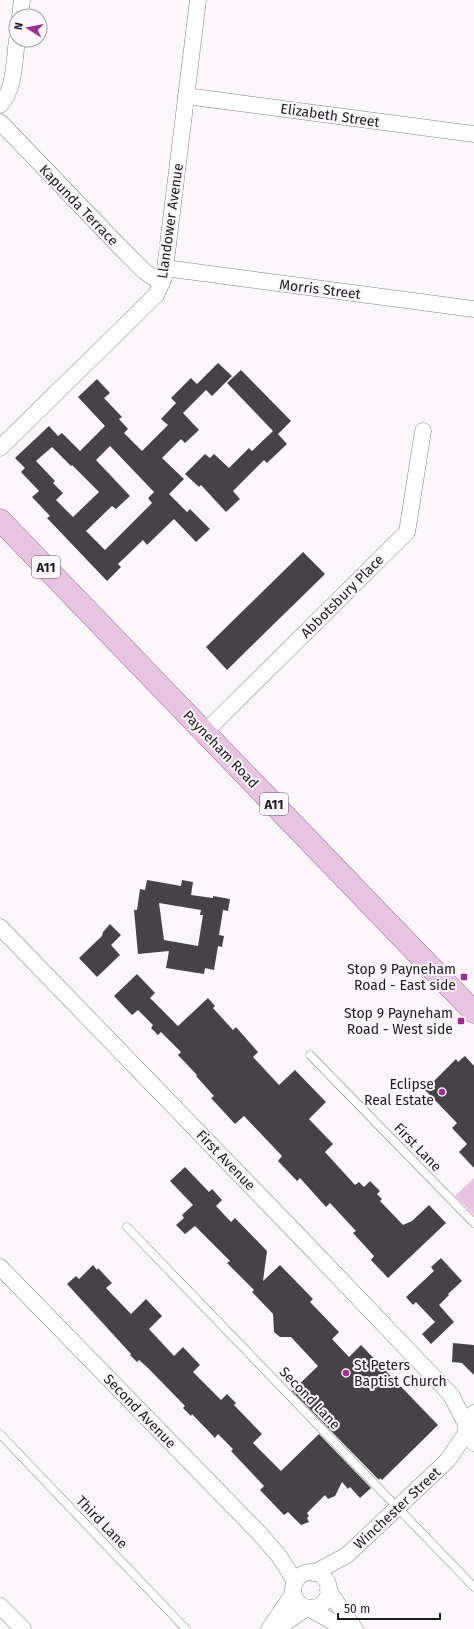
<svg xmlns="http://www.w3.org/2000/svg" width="474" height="1629" font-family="'Fira Sans',sans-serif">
<rect width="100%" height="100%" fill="#fdf7fc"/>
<polygon fill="#e9c1e3" points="474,1178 474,1215 455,1196"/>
<g fill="#464246" fill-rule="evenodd">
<path d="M 218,363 L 232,376 L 212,396 L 206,390 L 183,413 L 199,430 L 185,443 L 181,439 L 162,458 L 184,479 L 169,494 L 187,512 L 190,509 L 210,529 L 196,542 L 174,519 L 147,545 L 143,540 L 118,564 L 121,567 L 107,581 L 47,518 L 50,516 L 32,497 L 39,491 L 21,472 L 25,468 L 15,458 L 49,426 L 58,436 L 62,433 L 80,451 L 105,426 L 78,397 L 97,379 L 110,393 L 104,398 L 122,417 L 119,419 L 128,429 L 124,433 L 142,451 L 168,425 L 161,419 L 176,403 L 171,398 L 191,378 L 197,384 ZM 110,446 L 154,492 L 148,498 L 152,503 L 105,550 L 86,531 L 112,506 L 116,509 L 130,496 L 96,460 ZM 52,447 L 71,466 L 72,465 L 99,492 L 73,517 L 56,500 L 63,493 L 53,483 L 55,481 L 36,461 Z"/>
<polygon points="241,370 291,421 278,434 287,444 267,463 264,460 233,491 240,499 226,512 201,485 199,487 185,474 205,454 210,458 214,454 229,468 249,448 252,451 273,431 227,383"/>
<polygon points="303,552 325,574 227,670 206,647"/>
<path d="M 147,880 L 181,886 L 182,880 L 193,882 L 191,895 L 213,898 L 213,896 L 230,899 L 228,911 L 223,910 L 219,935 L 224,936 L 222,947 L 218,946 L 214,970 L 205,968 L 204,974 L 166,968 L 169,951 L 138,954 L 134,910 L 137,910 L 140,889 L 145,890 ZM 159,903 L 201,910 L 200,915 L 203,915 L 198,946 L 164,940 Z"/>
<polygon points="110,924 121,935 111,945 120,955 97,977 79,958 102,936 103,932"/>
<polygon points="137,974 155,993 150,998 178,1026 208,998 215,1006 213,1008 233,1030 236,1027 258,1052 253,1057 279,1085 295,1070 326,1102 309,1119 333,1144 325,1152 355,1185 359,1182 364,1187 370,1181 380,1191 377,1194 382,1199 380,1201 403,1225 412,1221 429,1205 446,1223 388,1278 371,1260 374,1256 353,1233 356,1231 330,1203 326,1207 300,1178 297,1181 278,1161 282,1156 244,1116 235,1124 211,1098 214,1096 196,1076 197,1075 178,1055 181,1052 161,1032 158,1035 151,1028 153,1025 138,1010 132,1015 114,996"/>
<polygon points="465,1056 474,1066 474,1168 459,1152 467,1144 452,1128 457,1123 425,1090 456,1059 458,1062"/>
<polygon points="185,1167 209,1192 212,1189 222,1200 216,1206 231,1222 235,1218 267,1251 263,1281 280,1265 313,1299 310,1302 339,1332 332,1339 349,1357 361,1345 438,1425 382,1480 380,1478 379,1480 292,1391 318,1366 291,1337 280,1337 274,1332 273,1314 252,1292 254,1290 227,1263 230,1261 195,1226 185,1234 176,1225 184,1218 182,1215 193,1205 170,1181"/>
<polygon points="441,1258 462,1281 448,1294 449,1295 439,1305 454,1322 431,1344 422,1334 435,1322 416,1302 413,1305 406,1297 434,1271 431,1267"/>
<polygon points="93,1265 97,1270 98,1268 112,1283 106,1288 131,1314 146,1299 162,1316 149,1329 174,1356 183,1347 200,1365 193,1372 221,1400 227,1394 236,1403 234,1405 262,1434 253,1443 281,1471 319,1434 371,1488 360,1498 350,1487 348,1489 342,1482 335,1496 328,1499 325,1495 307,1513 309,1516 307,1518 309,1522 301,1525 288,1512 284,1515 260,1490 264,1486 231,1451 233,1449 218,1434 215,1438 192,1414 191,1416 183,1408 185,1406 148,1368 139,1360 137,1362 130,1355 131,1354 67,1284 76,1276 79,1279"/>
<polygon points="453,1343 474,1345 474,1375 462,1363 452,1362"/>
</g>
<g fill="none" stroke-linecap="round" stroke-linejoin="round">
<g stroke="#817c80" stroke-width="9">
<g id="lane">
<polyline points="310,1055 474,1223"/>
<polyline points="127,1227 474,1587"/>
<polyline points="0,1434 186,1629"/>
</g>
</g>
<g stroke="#817c80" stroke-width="17">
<g id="street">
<polyline points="20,16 22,0"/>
<polyline points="186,96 474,134"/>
<path d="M 0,105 C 15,89 14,61 17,40"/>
<polyline points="0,122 121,248 145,272 162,283"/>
<polyline points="165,268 474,309"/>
<polyline points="0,448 156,295 164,277 198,0"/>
<polyline points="205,732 403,536 407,532 408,526 423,431"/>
<polyline points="0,927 301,1238 451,1395 466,1424"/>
<polyline points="0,1267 259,1533 279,1556 295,1581"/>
<path d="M 474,1413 C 464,1422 463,1435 474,1443"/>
<circle cx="311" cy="1590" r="18"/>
<polyline points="314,1573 347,1555 448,1460 466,1433"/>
<polyline points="328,1590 355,1629"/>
<polyline points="0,1606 23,1629"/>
<polyline points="308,1608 346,1629"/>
<polyline points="269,1629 293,1594"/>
<polyline points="276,1629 307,1608"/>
</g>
</g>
<g stroke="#956e90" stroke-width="23">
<polyline id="primary" points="0,520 474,1012"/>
</g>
<use href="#lane" stroke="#fff" stroke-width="8"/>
<use href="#street" stroke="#fff" stroke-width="16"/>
<use href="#primary" stroke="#e6c4e2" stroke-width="22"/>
</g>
<g fill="#993092" stroke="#fdf7fc" stroke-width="1.5">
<rect x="460" y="973" width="8" height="8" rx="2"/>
<rect x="457" y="1017" width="8" height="8" rx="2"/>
<circle cx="442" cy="1092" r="4"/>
<circle cx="346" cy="1373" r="4"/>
</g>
<g text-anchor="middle" stroke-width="4" stroke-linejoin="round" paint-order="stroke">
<g fill="#fdf7fc" stroke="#605c5f" stroke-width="1">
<rect x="32" y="556" width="28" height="22" rx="3"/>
<rect x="260" y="793" width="28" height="22" rx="3"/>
</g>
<g font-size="13" font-weight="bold" fill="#1c1a1c">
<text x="46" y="572">A11</text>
<text x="274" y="809">A11</text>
</g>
<g font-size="14" fill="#1c1a1c" stroke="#fdf7fc">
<text transform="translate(330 115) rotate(8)" y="5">Elizabeth Street</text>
<text transform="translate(79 205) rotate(46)" y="5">Kapunda Terrace</text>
<text transform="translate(170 221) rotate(-82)" y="5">Llandower Avenue</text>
<text transform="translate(320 289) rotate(7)" y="5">Morris Street</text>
<text transform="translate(342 596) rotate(-45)" y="5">Abbotsbury Place</text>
<text transform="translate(221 749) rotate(46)" y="5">Payneham Road</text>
<text transform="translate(418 1147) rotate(46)" y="5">First Lane</text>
<text transform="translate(226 1160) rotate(46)" y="5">First Avenue</text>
<text transform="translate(310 1398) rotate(46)" y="5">Second Lane</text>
<text transform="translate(140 1411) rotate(46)" y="5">Second Avenue</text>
<text transform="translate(397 1508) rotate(-43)" y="5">Winchester Street</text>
<text transform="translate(102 1522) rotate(46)" y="5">Third Lane</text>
</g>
<g font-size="14" fill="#1c1a1c" stroke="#fdf7fc" text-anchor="end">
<text x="456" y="974">Stop 9 Payneham<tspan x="456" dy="16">Road - East side</tspan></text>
<text x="453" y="1018">Stop 9 Payneham<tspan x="453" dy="16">Road - West side</tspan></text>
<text x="434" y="1089">Eclipse<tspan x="434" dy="16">Real Estate</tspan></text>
<text x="354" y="1370" text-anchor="start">St Peters<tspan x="354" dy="16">Baptist Church</tspan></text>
</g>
</g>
<g transform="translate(28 28) rotate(281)"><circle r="19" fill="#fdf7fc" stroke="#a39fa2"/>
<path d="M0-3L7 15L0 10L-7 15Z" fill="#993092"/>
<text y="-6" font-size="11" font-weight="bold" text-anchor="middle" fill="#1c1a1c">N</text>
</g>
<path d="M338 1613v6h102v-6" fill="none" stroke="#1c1a1c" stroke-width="2"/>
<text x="344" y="1613" font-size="12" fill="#1c1a1c" stroke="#fdf7fc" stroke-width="3" paint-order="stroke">50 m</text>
</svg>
